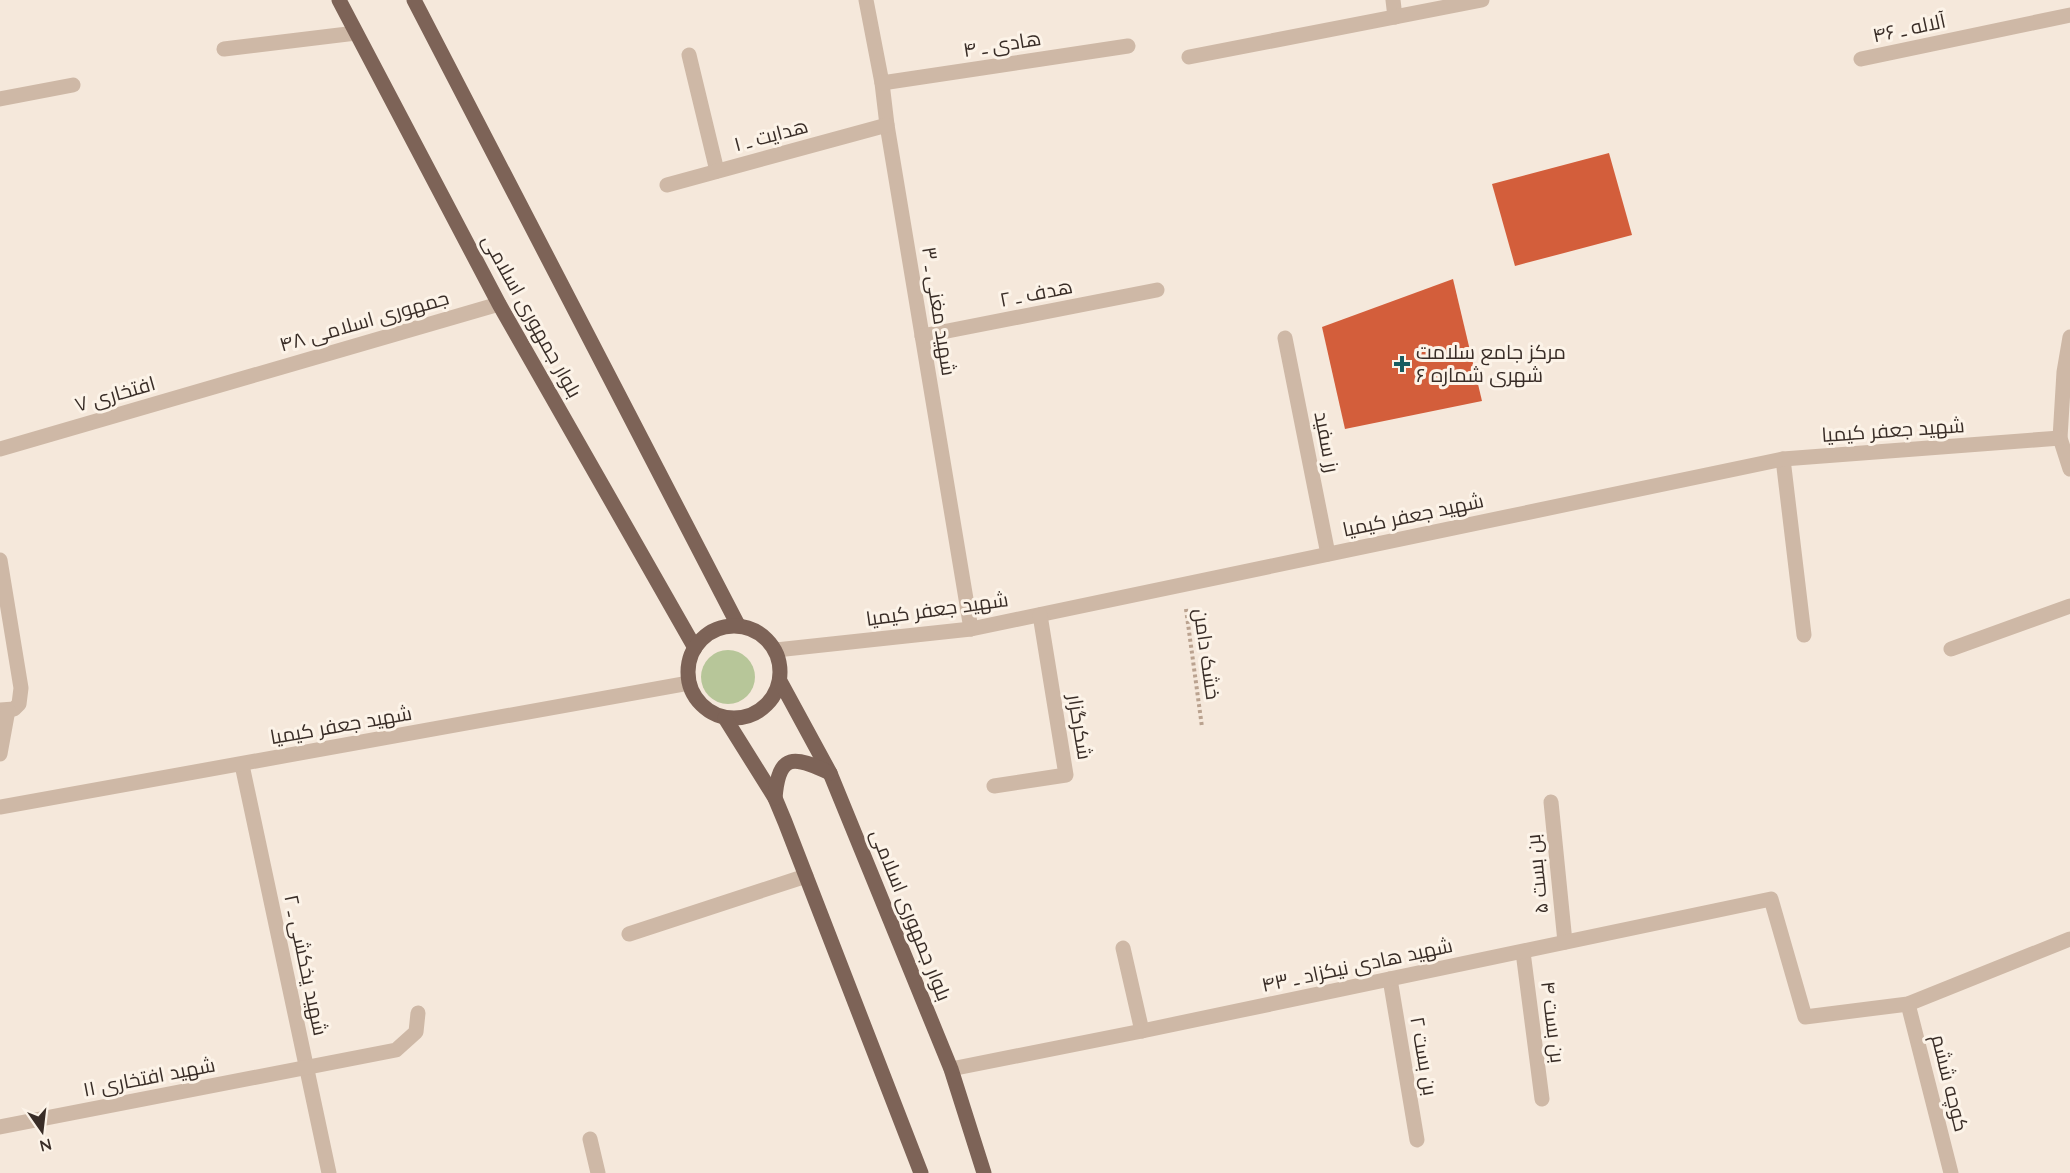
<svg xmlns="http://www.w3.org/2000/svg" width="2070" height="1173" font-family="Quicksand,Cairo,sans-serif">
<rect width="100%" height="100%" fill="#f5e8db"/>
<circle fill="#b7c699" cx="728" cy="677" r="27"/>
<g fill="#d35e3b">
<polygon points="1609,153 1632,235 1515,266 1492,184"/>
<polygon points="1453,279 1482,401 1345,429 1322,327"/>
</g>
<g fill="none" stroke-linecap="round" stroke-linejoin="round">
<polyline stroke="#baa28f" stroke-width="4" stroke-dasharray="3 3" stroke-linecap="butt" points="1186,609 1202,727"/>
<g stroke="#ceb8a6" stroke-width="15">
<polyline points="866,0 882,83 887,125 971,629"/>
<polyline points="1393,0 1395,17"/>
<polyline points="224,49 356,33"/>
<polyline points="689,55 717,171"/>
<polyline points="1189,57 1482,0"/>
<polyline points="1861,59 2070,15"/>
<polyline points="882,83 1128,46"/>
<polyline points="0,99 73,85"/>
<polyline points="667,185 887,125"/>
<polyline points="922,336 1157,290"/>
<polyline points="2070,337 2064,372 2060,438 2070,469"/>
<polyline points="1285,338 1328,554"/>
<polyline points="0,449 499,304"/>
<polyline points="1783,459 1804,635"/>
<polyline points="0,560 21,688 19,704 14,709 0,710"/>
<polyline points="1951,649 2070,606"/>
<polyline points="776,650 971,629 1783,459 2060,438"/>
<polyline points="0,754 8,710"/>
<polyline points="242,765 329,1173"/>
<polyline points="994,786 1066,775 1040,615"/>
<polyline points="1551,802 1565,942"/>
<polyline points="0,807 689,683"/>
<polyline points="629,934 806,876"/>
<polyline points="1123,948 1142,1031"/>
<polyline points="1523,952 1542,1099"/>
<polyline points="1390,979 1417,1140"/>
<polyline points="1908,1004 1951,1173"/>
<polyline points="951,1069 1142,1031 1771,899 1805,1017 1908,1004 2070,939"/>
<polyline points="0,1127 396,1050 416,1032 418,1013"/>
<polyline points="590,1139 598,1173"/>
</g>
<g stroke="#7d6357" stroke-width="15">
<polyline points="339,0 499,304 695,648"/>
<polyline points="414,0 738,625"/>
<circle cx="734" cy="672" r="46"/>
<polyline points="780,681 830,773 951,1069 984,1173"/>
<polyline points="725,718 775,798 785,822 921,1173"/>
<path d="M 775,798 C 779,752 794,756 830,773"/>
</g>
</g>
<path fill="#185c60" stroke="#fcf3e8" stroke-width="2" d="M1399 355h6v6h6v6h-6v6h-6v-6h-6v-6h6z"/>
<g text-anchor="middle" stroke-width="6" stroke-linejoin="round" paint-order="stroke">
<g font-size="20" fill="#392d27" stroke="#fcf3e8">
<text transform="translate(1909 28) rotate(-12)" y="7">آلاله ـ ۴۶</text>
<text transform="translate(1002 44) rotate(-9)" y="7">هادی ـ ۴</text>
<text transform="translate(771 135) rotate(-15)" y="7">هدایت ـ ۱</text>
<text transform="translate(1036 293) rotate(-11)" y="7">هدف ـ ۲</text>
<text transform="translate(939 311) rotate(81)" y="7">شهید مغنی ـ ۳</text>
<text transform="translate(532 316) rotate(61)" y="7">بلوار جمهوری اسلامی</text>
<text transform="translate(364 321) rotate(-16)" y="7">جمهوری اسلامی ۴۸</text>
<text transform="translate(115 394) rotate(-16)" y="7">افتخاری ۷</text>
<text transform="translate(1893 430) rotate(-4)" y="7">شهید جعفر کیمیا</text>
<text transform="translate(1327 442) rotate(79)" y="7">رز سفید</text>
<text transform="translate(1413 515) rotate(-12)" y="7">شهید جعفر کیمیا</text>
<text transform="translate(937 609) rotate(-8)" y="7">شهید جعفر کیمیا</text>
<text transform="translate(1207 654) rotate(82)" y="7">خشک دامن</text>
<text transform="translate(341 725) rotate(-10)" y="7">شهید جعفر کیمیا</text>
<text transform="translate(1080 727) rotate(81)" y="7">شکرگزار</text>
<text transform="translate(1537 874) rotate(-96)" y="7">بن بست ۵</text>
<text transform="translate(911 915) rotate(68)" y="7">بلوار جمهوری اسلامی</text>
<text transform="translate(306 965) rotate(78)" y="7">شهید یخکشی ـ ۲</text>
<text transform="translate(1357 965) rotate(-12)" y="7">شهید هادی نیکزاد ـ ۴۳</text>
<text transform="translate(1553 1022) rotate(83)" y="7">بن بست ۴</text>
<text transform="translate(1424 1056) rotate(80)" y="7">بن بست ۲</text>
<text transform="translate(149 1077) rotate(-11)" y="7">شهید افتخاری ۱۱</text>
<text transform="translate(1950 1083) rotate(76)" y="7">کوچه ششم</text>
</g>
<g font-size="20" fill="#392d27" stroke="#fcf3e8" text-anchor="start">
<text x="1416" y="359">مرکز جامع سلامت<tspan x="1416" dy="23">شهری شماره ۶</tspan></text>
</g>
</g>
<g transform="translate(42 1131) rotate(166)" stroke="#fcf3e8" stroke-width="4.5" paint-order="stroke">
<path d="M0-4.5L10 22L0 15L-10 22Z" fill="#392d27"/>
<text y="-9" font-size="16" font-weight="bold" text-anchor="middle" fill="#392d27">N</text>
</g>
</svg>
